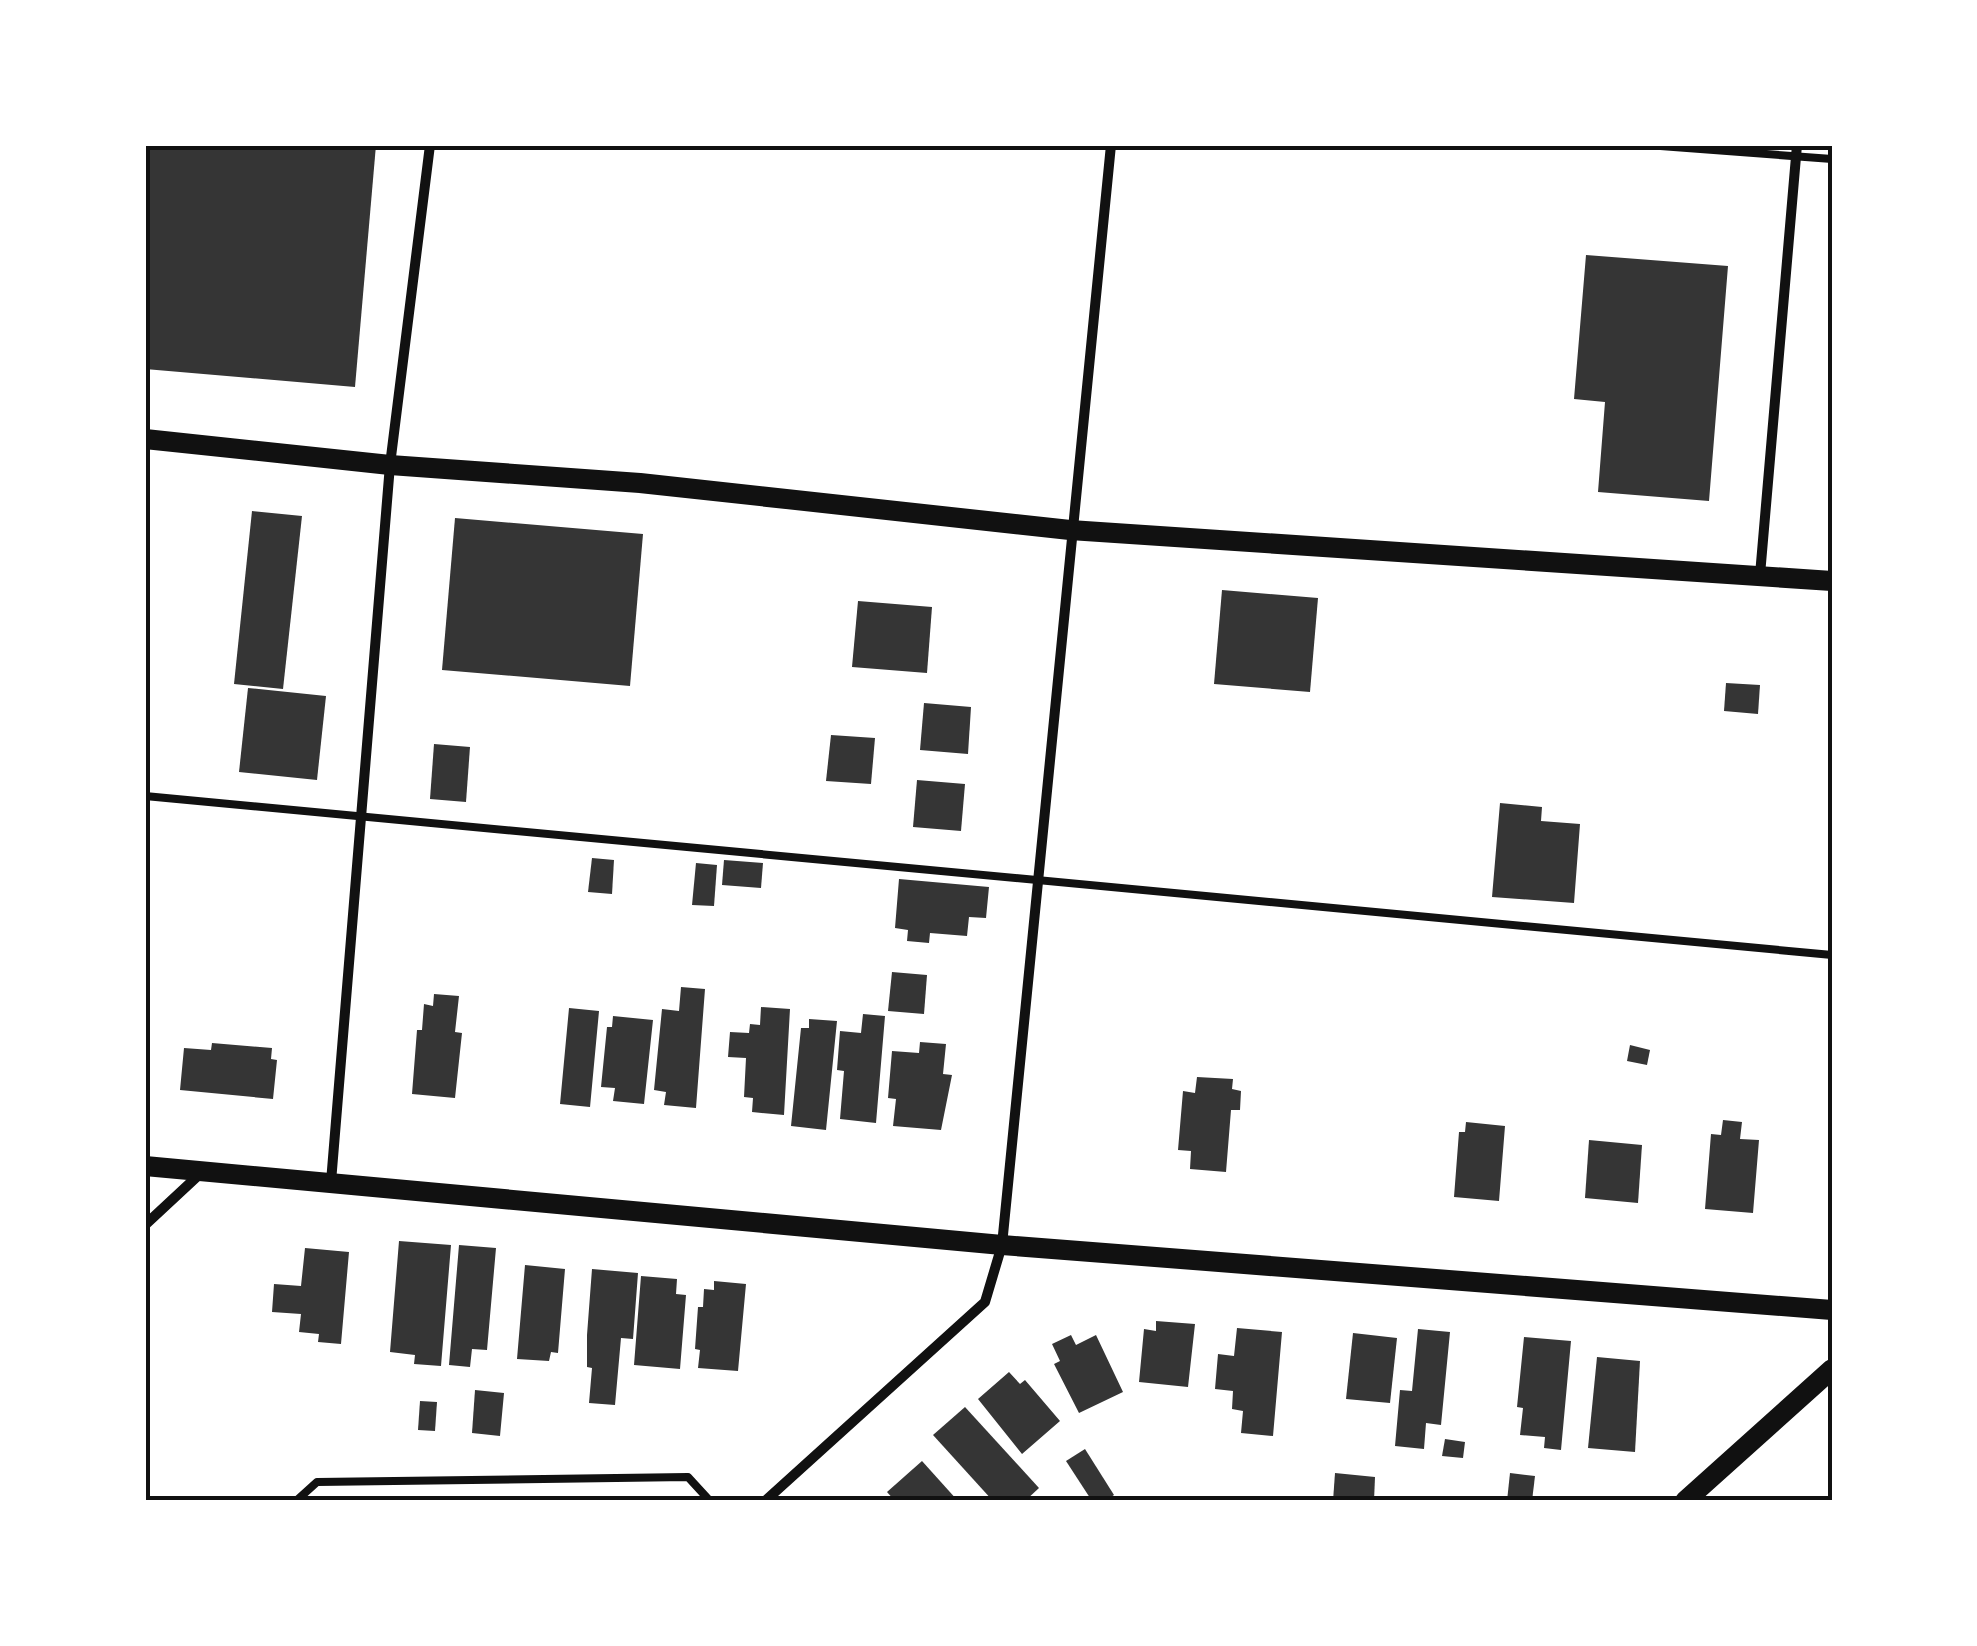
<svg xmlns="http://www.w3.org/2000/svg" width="1977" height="1646" font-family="'Nunito Sans',sans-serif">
<rect width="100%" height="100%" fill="#fff"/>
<g fill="#353535">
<polygon points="145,145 376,145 355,387 145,369"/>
<polygon points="1586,255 1728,266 1709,501 1598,492 1605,402 1574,399"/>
<polygon points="252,511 302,516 283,689 234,684"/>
<polygon points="455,518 643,534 630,686 442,670"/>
<polygon points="1222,590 1318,598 1310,692 1214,684"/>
<polygon points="858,601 932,607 927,673 852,667"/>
<polygon points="1726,683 1760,685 1758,714 1724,711"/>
<polygon points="248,688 326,696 317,780 239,772"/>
<polygon points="924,703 971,707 968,754 920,750"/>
<polygon points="831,735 875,738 871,784 826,781"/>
<polygon points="434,744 470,747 466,802 430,799"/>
<polygon points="917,780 965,784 961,831 913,827"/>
<polygon points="1500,803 1542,807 1541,821 1580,824 1574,903 1492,897"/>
<polygon points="592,858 614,860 612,894 588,892"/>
<polygon points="724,860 763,863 761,888 722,885"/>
<polygon points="696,863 717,865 714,906 692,905"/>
<polygon points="899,879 989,887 986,918 969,917 967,936 930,933 929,943 907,941 908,930 895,928"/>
<polygon points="892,972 927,975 924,1014 888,1011"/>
<polygon points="681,987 705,989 696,1108 664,1105 666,1092 654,1090 662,1009 679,1011"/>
<polygon points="434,994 459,996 455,1032 462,1033 455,1098 412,1094 417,1030 422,1030 424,1004 433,1006"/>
<polygon points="761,1007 790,1009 784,1115 752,1112 753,1098 744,1097 746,1058 728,1057 730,1032 749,1033 750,1024 760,1025"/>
<polygon points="569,1008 599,1011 590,1107 560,1104"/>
<polygon points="863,1014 885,1016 876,1123 840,1119 844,1071 837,1070 840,1031 861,1033"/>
<polygon points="613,1016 653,1020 644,1104 613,1101 615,1088 601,1087 607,1027 612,1027"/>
<polygon points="809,1019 837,1021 826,1130 791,1126 801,1028 809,1028"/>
<polygon points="920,1042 946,1044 943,1074 952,1075 941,1130 893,1126 896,1099 888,1098 892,1051 919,1053"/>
<polygon points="212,1043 272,1048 271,1059 277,1060 273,1099 180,1090 184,1048 211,1050"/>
<polygon points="1630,1045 1650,1050 1647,1065 1627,1061"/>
<polygon points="1197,1077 1233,1079 1232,1089 1241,1091 1240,1110 1231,1110 1226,1172 1190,1169 1191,1151 1178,1150 1183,1091 1195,1093"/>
<polygon points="1723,1120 1742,1122 1740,1139 1759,1140 1753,1213 1705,1209 1711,1134 1721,1135"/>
<polygon points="1466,1122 1505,1126 1499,1201 1454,1197 1459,1132 1465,1132"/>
<polygon points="1589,1140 1642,1145 1638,1203 1585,1198"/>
<polygon points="399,1241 451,1245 441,1366 414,1364 415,1355 390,1352"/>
<polygon points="459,1245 496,1248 487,1350 472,1349 470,1367 449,1365"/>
<polygon points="305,1248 349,1252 341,1344 318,1342 319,1334 299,1332 301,1314 272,1312 274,1284 301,1286"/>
<polygon points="525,1265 565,1269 558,1353 551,1352 549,1361 517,1359"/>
<polygon points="592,1269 638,1273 633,1339 621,1338 615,1405 589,1403 592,1368 587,1367 587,1335"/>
<polygon points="641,1276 677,1279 676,1294 686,1295 680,1369 634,1365"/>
<polygon points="714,1281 746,1284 738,1371 698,1368 700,1350 695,1349 698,1307 703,1307 704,1289 714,1290"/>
<polygon points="1156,1321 1195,1324 1188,1387 1139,1382 1144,1329 1156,1331"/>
<polygon points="1237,1328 1282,1332 1273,1436 1241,1433 1243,1411 1232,1409 1233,1391 1215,1389 1218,1354 1234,1356"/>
<polygon points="1418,1329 1450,1332 1441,1425 1426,1423 1424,1449 1395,1446 1400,1390 1412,1391"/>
<polygon points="1353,1333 1397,1338 1390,1403 1346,1399"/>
<polygon points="1071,1335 1076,1345 1096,1335 1123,1392 1079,1413 1054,1364 1060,1361 1052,1344"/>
<polygon points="1524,1337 1571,1341 1561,1450 1544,1448 1545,1437 1520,1435 1523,1408 1517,1407"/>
<polygon points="1597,1357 1640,1361 1635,1452 1588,1448"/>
<polygon points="1009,1372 1020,1384 1025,1380 1060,1421 1022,1454 978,1399"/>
<polygon points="475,1390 504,1393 500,1436 472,1433"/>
<polygon points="420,1401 437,1402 435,1431 418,1430"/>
<polygon points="965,1407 1039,1488 1025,1501 993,1501 933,1435"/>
<polygon points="1445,1439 1465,1442 1463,1458 1442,1456"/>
<polygon points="1085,1449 1114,1495 1105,1501 1092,1501 1066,1461"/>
<polygon points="922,1461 958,1501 895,1501 887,1492"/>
<polygon points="1335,1473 1375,1477 1374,1501 1333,1501"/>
<polygon points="1510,1473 1535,1476 1532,1501 1507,1501"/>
</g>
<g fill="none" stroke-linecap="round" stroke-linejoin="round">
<g stroke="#111" stroke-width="8">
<polyline points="1647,145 1832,159"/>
<polyline points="145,796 1832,955"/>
<polyline points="296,1501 317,1482 688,1477 710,1501"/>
</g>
<g stroke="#111" stroke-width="10">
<polyline points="1760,575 1797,145"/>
<polyline points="331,1182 390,465 430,145"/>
<polyline points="145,1225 202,1172"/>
<polyline points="765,1501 985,1302 1002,1245 1111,145"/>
</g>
<g stroke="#111" stroke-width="20">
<polyline points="145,439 390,465 640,483 1070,530 1832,581"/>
<polyline points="145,1166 1002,1245 1832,1310"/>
<polyline points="1685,1501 1832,1369"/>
</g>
</g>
<rect width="1977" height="1646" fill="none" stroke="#ffffff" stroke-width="295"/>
<rect x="148" y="148" width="1682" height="1350" fill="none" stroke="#111" stroke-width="4"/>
</svg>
